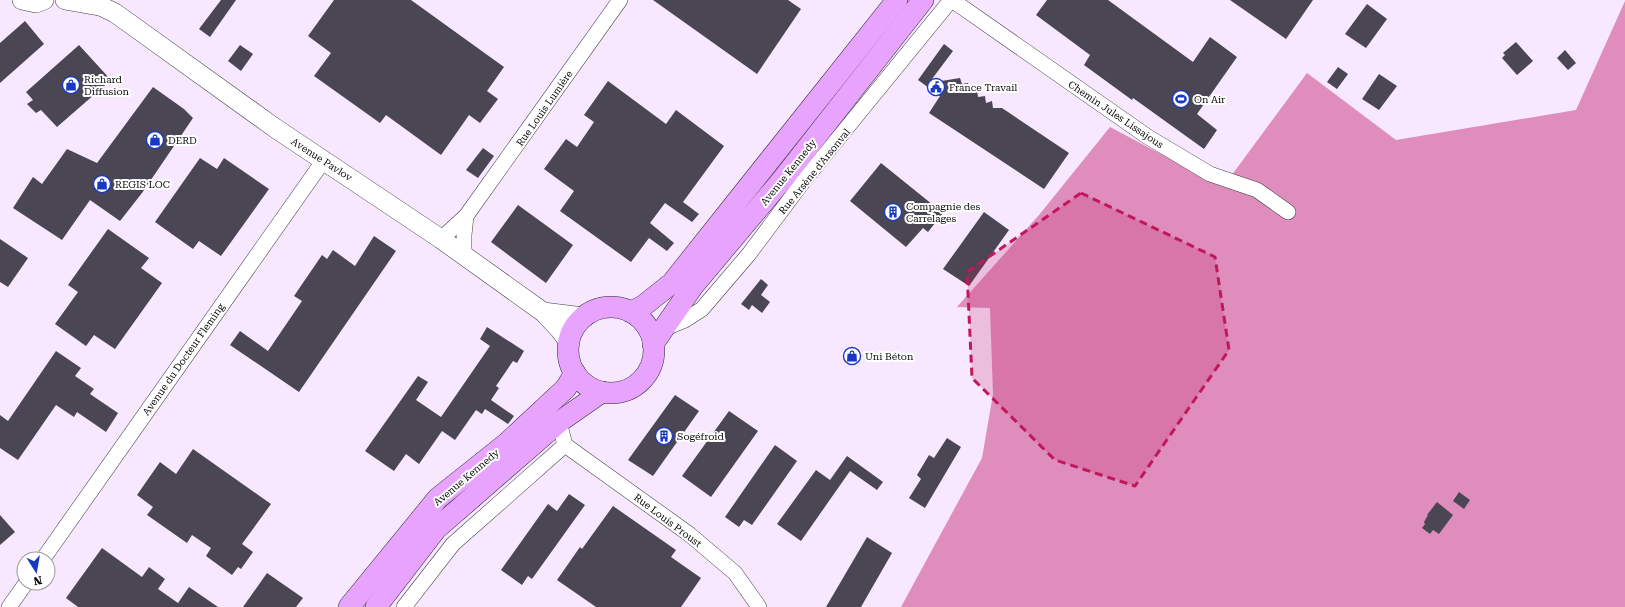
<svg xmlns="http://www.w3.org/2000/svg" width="1625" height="607" font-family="'Roboto Serif',serif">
<rect width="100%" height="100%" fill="#f7e8ff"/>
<polygon fill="#de8dbd" points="1625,1 1625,607 901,607 982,458 993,394 990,308 957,307 1039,215 1110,127 1223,187 1307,73 1396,140 1576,110"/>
<g fill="#4a4654">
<polygon points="221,0 236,0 210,37 199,29"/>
<polygon points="334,0 411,0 504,67 487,91 498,99 480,123 469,115 441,155 386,115 380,123 314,76 331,53 308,36"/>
<polygon points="653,0 788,0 801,9 757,74"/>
<polygon points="1047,0 1108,0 1193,62 1210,37 1237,57 1197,114 1217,130 1204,149 1133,98 1132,100 1084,65 1090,55 1036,15"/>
<polygon points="1230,0 1313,0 1286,39"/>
<polygon points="1367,4 1387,19 1366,48 1345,34"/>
<polygon points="25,21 44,44 0,83 0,43"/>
<polygon points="1516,42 1533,61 1517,75 1502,58 1505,55 1503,53"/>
<polygon points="944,44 953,51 929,83 960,78 962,84 968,83 970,90 977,90 978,97 985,96 986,103 992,101 993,108 1002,108 1069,153 1044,189 929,113 940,96 918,80"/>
<polygon points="79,45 111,80 57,127 41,110 36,113 27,104 33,100 26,92"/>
<polygon points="240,45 253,54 241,71 228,61"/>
<polygon points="1565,50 1576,63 1568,70 1557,58"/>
<polygon points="1338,67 1348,74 1337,89 1327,82"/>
<polygon points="1379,74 1397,86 1379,110 1362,99"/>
<polygon points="608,81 666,124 676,110 724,146 683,202 699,214 692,222 665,203 650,223 674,243 667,251 649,238 631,262 560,211 574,191 544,169 566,139 577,147 594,122 584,115"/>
<polygon points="153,87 184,109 193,118 142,193 120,221 90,200 62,240 13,208 33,177 42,184 67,149 97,163"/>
<polygon points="483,148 494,156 478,178 466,170"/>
<polygon points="200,158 217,169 224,158 269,189 221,256 199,241 193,249 155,222"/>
<polygon points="881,163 943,213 928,232 923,228 906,247 850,201"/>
<polygon points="518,205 573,245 546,283 491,242"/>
<polygon points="984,212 1009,230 969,286 943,269"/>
<polygon points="108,229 149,258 141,268 162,283 115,349 94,335 86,346 55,324 78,292 68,285"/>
<polygon points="374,236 396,251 299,392 230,345 240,331 268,351 302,301 294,296 322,255 327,259 333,250 355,266"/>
<polygon points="0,239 28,258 8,287 0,282"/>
<polygon points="761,279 768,285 761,295 770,302 762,313 752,305 749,310 741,304"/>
<polygon points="487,327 524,351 517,363 513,361 496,386 499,388 491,400 514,416 508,424 485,409 482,414 476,410 455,440 442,431 419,464 406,454 394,471 365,451 418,376 428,382 416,400 441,417 490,346 480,339"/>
<polygon points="56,351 81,368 75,376 94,389 90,394 118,413 106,432 77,412 74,417 56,405 18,460 0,448 0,415 8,421"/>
<polygon points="675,395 699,411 653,476 628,460"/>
<polygon points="729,411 758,431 711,497 682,476"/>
<polygon points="947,438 961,447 925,508 909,498 921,479 917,475 929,455 934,458"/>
<polygon points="775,445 797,461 752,525 744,520 739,527 725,517"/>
<polygon points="193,449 271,504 242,544 253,552 241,569 238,567 232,575 206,556 211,548 192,535 187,543 147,515 153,507 137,495 160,462 176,474"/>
<polygon points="847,456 883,482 877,490 850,471 801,541 777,524 816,470 830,480"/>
<polygon points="1459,492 1470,500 1464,509 1453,501"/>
<polygon points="569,494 585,505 532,579 528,576 522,585 501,570 548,504 557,511"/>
<polygon points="1437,502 1453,515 1439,534 1433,530 1430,534 1422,528 1425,524 1424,522 1428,515 1427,515"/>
<polygon points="613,506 676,550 671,557 701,578 681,607 596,607 557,580 580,547 582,549"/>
<polygon points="0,515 15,532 0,545"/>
<polygon points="867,537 892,553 861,607 826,607"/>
<polygon points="102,548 142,577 149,567 165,579 158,589 178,603 189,587 218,607 78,607 66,598"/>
<polygon points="267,573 303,598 296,607 243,607"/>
</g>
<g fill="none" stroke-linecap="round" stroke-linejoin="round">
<g stroke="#3d3d3d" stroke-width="16">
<g id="minor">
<polyline points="952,0 1148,137 1210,174 1257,190 1288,212"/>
<polyline points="441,239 466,216 620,0"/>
<polyline points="464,256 464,235 466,216"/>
<polyline points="665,328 685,320 702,309 749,254 805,179 951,0"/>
<polyline points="559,422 565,445 689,534 735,573 759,607"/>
<polyline points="43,559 324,160"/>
<polyline points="9,607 26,583"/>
<polyline points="404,607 453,544 565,445"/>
</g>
</g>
<g stroke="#3d3d3d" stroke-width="20">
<g id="tertiary">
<polyline points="22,0 36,3 44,0"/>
<polyline points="65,0 99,6"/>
<polyline points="88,0 115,13 275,128 441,239 543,312 560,330 569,342"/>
<polyline points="543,312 583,317"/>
</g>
</g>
<g stroke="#2c2c2c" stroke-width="22">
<g id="secondary">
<circle cx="611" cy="350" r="43"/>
<polyline points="631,312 643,306 672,283 897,0"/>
<polyline points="653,344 693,286 782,180 923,0"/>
<polyline points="349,607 438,498 507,443 566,388 575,373"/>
<polyline points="376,607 436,529 559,422 602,392"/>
</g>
</g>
<use href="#minor" stroke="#fff" stroke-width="15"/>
<use href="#tertiary" stroke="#fff" stroke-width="19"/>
<use href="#secondary" stroke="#e8a3ff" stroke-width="21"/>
</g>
<path fill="#c2185b" fill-opacity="0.2" stroke="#c2185b" stroke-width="3" stroke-dasharray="8 5" stroke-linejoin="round" d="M 1081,193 L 1215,257 L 1229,350 L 1135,486 L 1055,460 L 972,378 L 967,272 Z"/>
<defs>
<g id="shop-ring" transform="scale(0.9)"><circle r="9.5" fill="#fff" stroke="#1939c4" stroke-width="1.5"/><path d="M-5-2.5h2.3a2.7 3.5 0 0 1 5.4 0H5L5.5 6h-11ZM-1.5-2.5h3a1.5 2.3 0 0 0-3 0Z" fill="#1939c4"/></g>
<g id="civic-ring" transform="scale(0.9)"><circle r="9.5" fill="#fff" stroke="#1939c4" stroke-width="1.5"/><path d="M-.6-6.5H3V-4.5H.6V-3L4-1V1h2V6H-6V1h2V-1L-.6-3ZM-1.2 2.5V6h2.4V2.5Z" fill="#1939c4"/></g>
<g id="stadium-ring" transform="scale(0.9)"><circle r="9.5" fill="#fff" stroke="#1939c4" stroke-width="1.5"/><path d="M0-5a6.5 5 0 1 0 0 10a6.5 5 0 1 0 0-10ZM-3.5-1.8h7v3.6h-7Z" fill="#1939c4"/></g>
<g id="building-ring" transform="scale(0.9)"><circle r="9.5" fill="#fff" stroke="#1939c4" stroke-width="1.5"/><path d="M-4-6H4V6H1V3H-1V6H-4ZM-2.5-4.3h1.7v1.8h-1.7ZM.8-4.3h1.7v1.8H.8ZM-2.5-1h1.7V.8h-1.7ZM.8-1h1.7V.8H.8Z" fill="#1939c4"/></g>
</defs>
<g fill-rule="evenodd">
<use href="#shop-ring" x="71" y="85"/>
<use href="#civic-ring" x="936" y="87"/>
<use href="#stadium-ring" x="1181" y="99"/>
<use href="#shop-ring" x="155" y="140"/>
<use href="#shop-ring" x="102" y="184"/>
<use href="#building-ring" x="893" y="212"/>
<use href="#shop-ring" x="852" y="356"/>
<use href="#building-ring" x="664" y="436"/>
</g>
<g text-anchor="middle" stroke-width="4" stroke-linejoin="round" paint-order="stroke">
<g font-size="10" fill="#0a0a0a" stroke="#fff" text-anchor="start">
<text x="84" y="83">Richard<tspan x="84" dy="12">Diffusion</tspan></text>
<text x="949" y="91">France Travail</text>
<text x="1194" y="103">On Air</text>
<text x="168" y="144">DERD</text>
<text x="115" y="188">REGIS LOC</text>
<text x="906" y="210">Compagnie des<tspan x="906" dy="12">Carrelages</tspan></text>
<text x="865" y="360">Uni Béton</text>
<text x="677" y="440">Sogéfroid</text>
</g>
<g font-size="10" fill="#0a0a0a" stroke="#fff">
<text transform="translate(544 108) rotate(-55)" y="4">Rue Louis Lumière</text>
<text transform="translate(1116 114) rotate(34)" y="4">Chemin Jules Lissajous</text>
<text transform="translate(322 159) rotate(33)" y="4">Avenue Pavlov</text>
<text transform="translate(814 171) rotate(-51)" y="4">Rue Arsène d'Arsonval</text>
<text transform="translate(788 172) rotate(-51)" y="4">Avenue Kennedy</text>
<text transform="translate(183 359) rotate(-55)" y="4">Avenue du Docteur Fleming</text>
<text transform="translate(466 477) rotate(-40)" y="4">Avenue Kennedy</text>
<text transform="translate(668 520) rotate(37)" y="4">Rue Louis Proust</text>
</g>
</g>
<g transform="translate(36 571) rotate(169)"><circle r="19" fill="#ffffff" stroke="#9d9d9d"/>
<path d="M0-3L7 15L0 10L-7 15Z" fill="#1939c4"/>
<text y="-6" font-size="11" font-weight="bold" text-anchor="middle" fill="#0a0a0a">N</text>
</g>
</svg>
